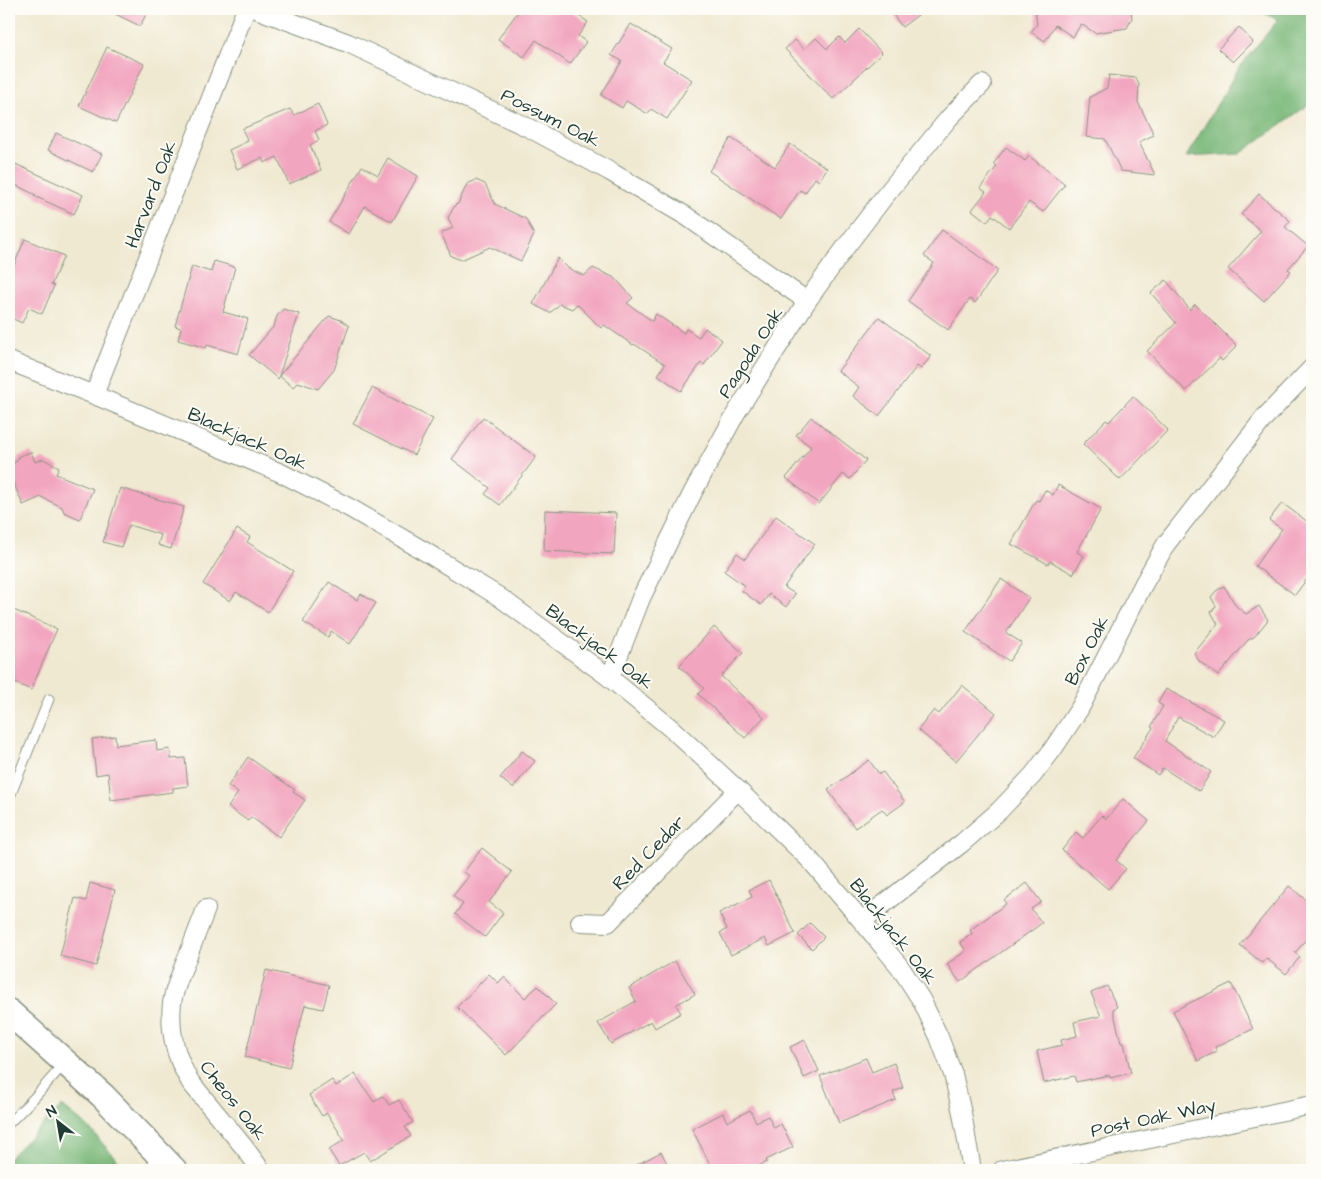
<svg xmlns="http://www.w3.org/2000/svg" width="1321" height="1179" font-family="'Architects Daughter',sans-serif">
<rect width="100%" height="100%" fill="#fdfcf7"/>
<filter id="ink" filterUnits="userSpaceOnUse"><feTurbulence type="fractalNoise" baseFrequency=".02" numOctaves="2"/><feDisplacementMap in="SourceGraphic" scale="10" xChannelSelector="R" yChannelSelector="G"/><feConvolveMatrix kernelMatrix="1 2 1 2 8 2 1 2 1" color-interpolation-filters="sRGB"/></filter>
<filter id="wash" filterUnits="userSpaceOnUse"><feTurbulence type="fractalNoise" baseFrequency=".0096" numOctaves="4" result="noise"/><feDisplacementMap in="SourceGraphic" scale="20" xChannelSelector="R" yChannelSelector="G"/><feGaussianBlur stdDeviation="1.12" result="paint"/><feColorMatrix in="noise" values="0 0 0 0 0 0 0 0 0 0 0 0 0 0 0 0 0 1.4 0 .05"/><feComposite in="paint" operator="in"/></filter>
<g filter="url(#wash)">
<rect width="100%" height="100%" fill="#f0e9d1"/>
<g fill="#7ab879" stroke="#4c7a56">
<polygon points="1256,9 1312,9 1312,102 1240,154 1186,157 1240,66 1278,20"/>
<polygon points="62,1106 88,1127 126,1170 9,1170 9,1158"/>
</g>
<g id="blocks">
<g fill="#f2a5bf">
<polygon points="105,9 149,9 140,26"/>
<polygon points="520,9 568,9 588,22 578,36 586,42 570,64 536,40 524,57 498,39"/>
<polygon points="889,9 926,9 902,27"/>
<polygon points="1035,9 1131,9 1132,18 1127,28 1095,33 1081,24 1073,37 1055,25 1045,41 1031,32 1037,24"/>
<polygon points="631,24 672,49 663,62 692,80 667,119 651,109 648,114 626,101 622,108 601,95 622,61 611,55"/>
<polygon points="1239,27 1253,42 1233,62 1218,49"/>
<polygon points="859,29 882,53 833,99 785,49 795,40 804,49 816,38 827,49 839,37 845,43"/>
<polygon points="107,47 144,64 116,123 79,106"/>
<polygon points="1109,75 1136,78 1139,85 1138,102 1154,135 1139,142 1155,175 1121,171 1105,139 1086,137 1090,97 1107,88"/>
<polygon points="318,104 327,125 315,131 319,140 310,145 321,170 289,184 277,157 264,163 262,158 237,169 229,150 248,141 242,129 290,109 294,115"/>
<polygon points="56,133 102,154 93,172 48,150"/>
<polygon points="731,138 775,167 790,144 827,168 819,181 815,178 805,193 800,190 781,219 709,171"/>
<polygon points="1006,147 1025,161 1029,156 1065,184 1043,212 1029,202 1009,228 992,215 987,222 972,210 986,192 980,188 997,166 994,163"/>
<polygon points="388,158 418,176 392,222 365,206 349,234 329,222 362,166 378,175"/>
<polygon points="9,161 83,195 74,214 34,196 36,195 9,182"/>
<polygon points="476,180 485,184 495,204 526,219 534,235 521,261 490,247 461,260 451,256 441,233 453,228 448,218 455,205 458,204 467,184"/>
<polygon points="1259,194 1290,221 1285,227 1308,246 1288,269 1291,271 1264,301 1228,269 1261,231 1241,214"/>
<polygon points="942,230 998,270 975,303 970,299 948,330 908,301 934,263 924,256"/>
<polygon points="25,239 64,256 51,285 54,286 42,314 29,308 22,323 9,317 9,277"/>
<polygon points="558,258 568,268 584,276 593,268 615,278 633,298 627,303 652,321 656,314 684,333 686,329 699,337 705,328 722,340 704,365 701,363 681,391 658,375 665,364 634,344 633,345 604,325 601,328 577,304 572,309 560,304 550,313 533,304"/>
<polygon points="214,261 235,267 223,312 248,319 238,354 207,345 206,348 178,340 181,328 175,326 192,266 211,272"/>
<polygon points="1166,280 1190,310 1195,304 1237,346 1222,361 1220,358 1186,391 1147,351 1176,323 1151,293"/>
<polygon points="283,309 299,314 278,379 249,355 274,326 277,316"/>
<polygon points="329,316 341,320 349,326 334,370 318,389 298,382 293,387 279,376"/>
<polygon points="879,317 931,356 921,369 917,366 879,416 853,396 859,387 838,371"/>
<polygon points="372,388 433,419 414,455 353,424"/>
<polygon points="1133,396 1168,430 1120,480 1083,444 1106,420 1109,422"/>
<polygon points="483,417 536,457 500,505 485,494 490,488 452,459"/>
<polygon points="811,417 866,460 850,479 843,474 819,504 786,478 811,447 796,435"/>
<polygon points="31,452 35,462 43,459 59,467 56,474 93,489 80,519 64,512 62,507 41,497 23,505 9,473 9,465 17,461 19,456"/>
<polygon points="1058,485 1101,509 1077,552 1084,556 1073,574 1050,561 1048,564 1011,544 1036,500 1039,501 1045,490 1053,495"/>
<polygon points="120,488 184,507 171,549 158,545 161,535 129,525 121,547 103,542"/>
<polygon points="1282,503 1312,525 1312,572 1295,595 1255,566 1282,529 1269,520"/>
<polygon points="545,510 616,513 614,554 544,551"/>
<polygon points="776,516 815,544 784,587 795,594 786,607 769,594 761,605 742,591 745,586 724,571 737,553 745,559"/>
<polygon points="237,529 250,537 247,542 293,571 268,612 236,592 230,601 203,584"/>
<polygon points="1001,579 1029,598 1006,633 1022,643 1009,661 965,632"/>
<polygon points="329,582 357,600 361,594 376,603 350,644 331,631 328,637 303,622"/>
<polygon points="1224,586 1236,606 1246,614 1259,606 1268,620 1254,637 1248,640 1218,676 1199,661 1194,653 1218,624 1211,612 1216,606 1211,597 1216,591"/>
<polygon points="9,608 57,629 31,690 9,680"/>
<polygon points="714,627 743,653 721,676 764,717 745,738 698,694 704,688 679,666"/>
<polygon points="962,685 996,713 956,761 918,730 934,710 939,714"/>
<polygon points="1166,689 1224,720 1214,737 1178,717 1165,741 1211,772 1199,791 1163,768 1158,775 1133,758 1153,728 1151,727 1163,706 1158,703"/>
<polygon points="115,736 116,745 156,740 157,751 170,749 171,759 185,758 188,786 173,788 173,792 111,800 108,773 96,775 92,739"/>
<polygon points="522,751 535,761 513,788 500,778"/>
<polygon points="248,757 295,790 293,792 305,800 279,837 251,817 248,821 228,807 238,793 228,786"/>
<polygon points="869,760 879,774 883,772 905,802 887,815 882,809 855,828 828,790"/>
<polygon points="1123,799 1149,821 1116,860 1126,869 1108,889 1062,850 1076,832 1083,838 1102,815 1106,819"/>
<polygon points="482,848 512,872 489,902 503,913 485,937 455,914 463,904 453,896 469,876 464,872"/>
<polygon points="769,880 795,933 769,946 765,938 731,955 720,933 727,929 719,913 752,897 749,890"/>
<polygon points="90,883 115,890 96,966 60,956 75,898 86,901"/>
<polygon points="1027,883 1041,902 1031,909 1042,923 960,982 947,964 966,951 960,942 972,934 970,930 1006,904 1004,900"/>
<polygon points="1289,886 1312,905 1312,932 1295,953 1300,957 1286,974 1266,958 1262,963 1240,945"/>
<polygon points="810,923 824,937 812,949 798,935"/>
<polygon points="675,961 695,994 676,1005 681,1013 655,1028 651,1021 611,1044 598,1023 636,1001 629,988"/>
<polygon points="266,970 329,985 323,1009 305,1005 289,1068 245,1057"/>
<polygon points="489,974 498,983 504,977 525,998 538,986 556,1004 506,1055 457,1007"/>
<polygon points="1231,983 1253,1029 1215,1047 1217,1051 1198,1061 1173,1011"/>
<polygon points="1107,986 1117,1007 1113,1009 1121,1043 1124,1043 1131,1073 1110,1078 1109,1075 1076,1082 1074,1076 1044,1083 1037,1051 1062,1045 1061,1040 1077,1036 1074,1022 1101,1016 1091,993"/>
<polygon points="805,1040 819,1071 804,1078 790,1047"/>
<polygon points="866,1058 872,1072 894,1063 903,1088 893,1092 896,1100 839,1123 820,1076"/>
<polygon points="355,1074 374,1102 383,1096 389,1105 399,1100 413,1122 405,1127 411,1136 370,1161 364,1152 339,1166 329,1150 344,1140 327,1113 322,1116 309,1095 332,1080 336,1086"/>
<polygon points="750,1110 756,1122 768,1116 774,1128 781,1124 793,1147 766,1160 767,1162 751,1170 713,1170 692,1129 723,1113 727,1122"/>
<polygon points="661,1152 671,1170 627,1170"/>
</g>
</g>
</g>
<g filter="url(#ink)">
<use href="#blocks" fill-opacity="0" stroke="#889382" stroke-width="1"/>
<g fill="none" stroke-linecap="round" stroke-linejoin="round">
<g stroke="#889382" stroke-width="11">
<g id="service">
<polyline points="9,799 49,699"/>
<polyline points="9,1123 33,1099 65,1063"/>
</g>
</g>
<g stroke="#889382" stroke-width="20">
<g id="minor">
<polyline points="256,9 348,43 531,129 609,171 686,216 807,301"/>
<polyline points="9,361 94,395 281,473 350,508 424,551 498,596 610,678 673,730 738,790 810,860 862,921 900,967 922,1001 939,1037 953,1074 962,1113 972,1170"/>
<polyline points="94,395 246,9"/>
<polyline points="610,678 641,598 693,492 736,413 807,301 845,248 884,197 949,118 982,84"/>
<path d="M 206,909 C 199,927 192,945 185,963 C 180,976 174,989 172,1003 C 169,1031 176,1059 191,1083 L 244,1147 L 261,1170"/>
<polyline points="862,921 962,843 999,811 1033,775 1053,749 1080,708 1143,585 1166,544 1265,417 1312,368"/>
<polyline points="580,922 608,923 738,790"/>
<polyline points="1002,1170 1312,1105"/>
</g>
</g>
<g stroke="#889382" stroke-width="28">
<polyline id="secondary" points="9,1012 103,1096 174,1170"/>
</g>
<use href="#service" stroke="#fff" stroke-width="9"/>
<use href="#minor" stroke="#fff" stroke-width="18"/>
<use href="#secondary" stroke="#fff" stroke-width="25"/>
</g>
</g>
<g text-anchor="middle" stroke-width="4" stroke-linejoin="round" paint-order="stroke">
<g font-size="19" fill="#1f3d34" stroke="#fdfcf7">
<text transform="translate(551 117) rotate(27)" y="7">Possum Oak</text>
<text transform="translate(150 194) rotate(-69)" y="7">Harvard Oak</text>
<text transform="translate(750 352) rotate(-57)" y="7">Pagoda Oak</text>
<text transform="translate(248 438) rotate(24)" y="7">Blackjack Oak</text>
<text transform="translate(600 646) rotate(37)" y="7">Blackjack Oak</text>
<text transform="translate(1086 650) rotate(-63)" y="7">Box Oak</text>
<text transform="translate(648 852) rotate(-46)" y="7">Red Cedar</text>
<text transform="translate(894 931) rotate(52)" y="7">Blackjack Oak</text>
<text transform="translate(234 1100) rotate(52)" y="7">Cheos Oak</text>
<text transform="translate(1153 1117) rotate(-12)" y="7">Post Oak Way</text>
</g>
</g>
<rect width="1321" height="1179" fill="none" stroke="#fdfcf7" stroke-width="30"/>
<g transform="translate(58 1122) rotate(329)" stroke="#fdfcf7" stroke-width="4" paint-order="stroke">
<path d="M0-4L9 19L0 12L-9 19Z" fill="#1f3d34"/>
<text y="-8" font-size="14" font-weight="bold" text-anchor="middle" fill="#1f3d34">N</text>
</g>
</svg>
